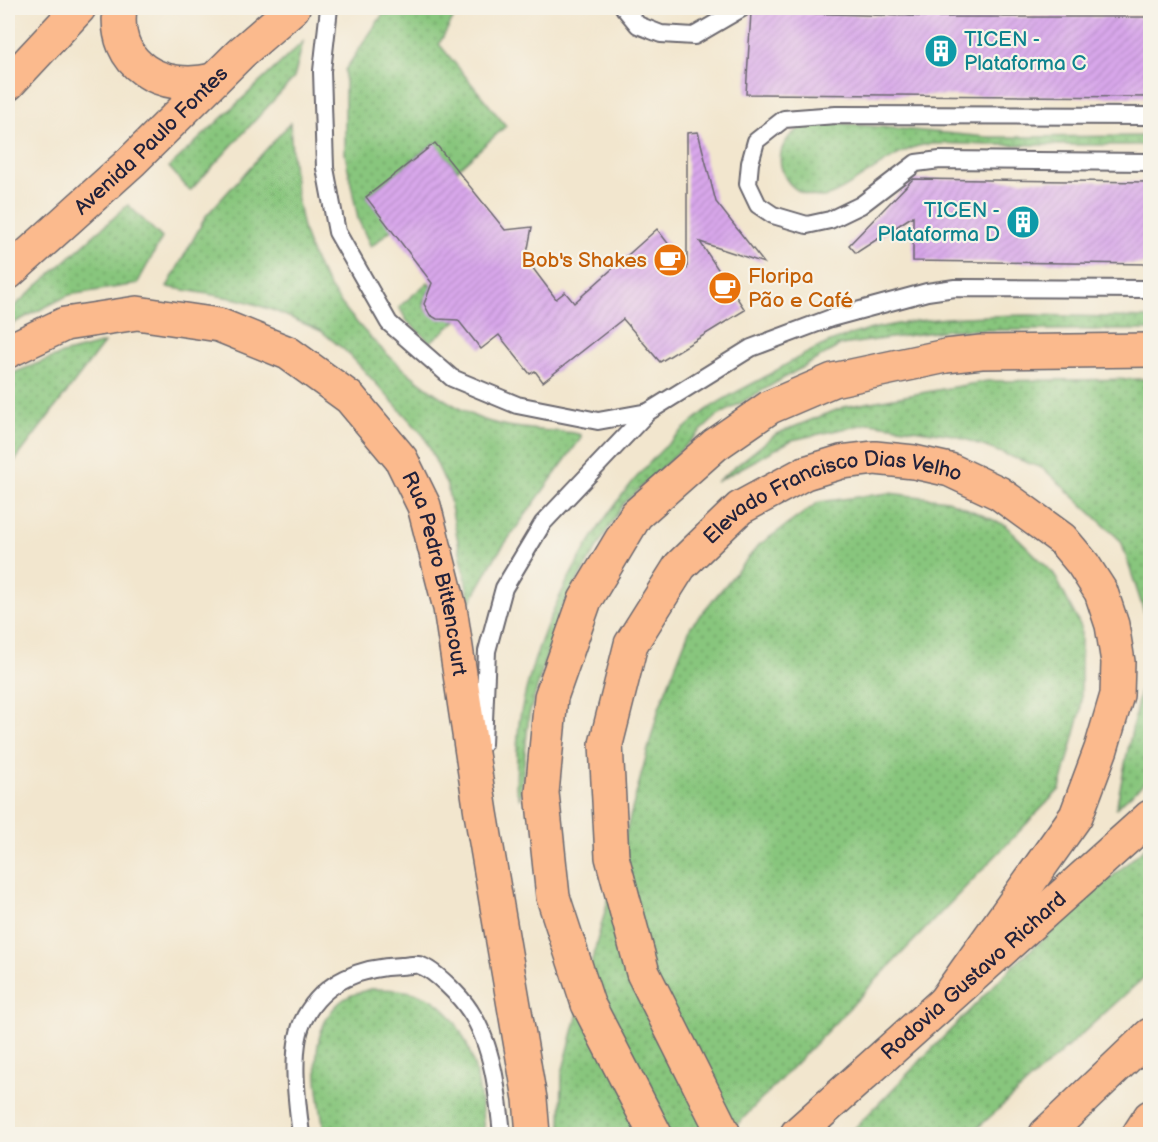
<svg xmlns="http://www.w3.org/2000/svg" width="1158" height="1142" font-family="'Balsamiq Sans',sans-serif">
<defs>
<pattern id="grass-dots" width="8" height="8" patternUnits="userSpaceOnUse" patternTransform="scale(1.5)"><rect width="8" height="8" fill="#88c67d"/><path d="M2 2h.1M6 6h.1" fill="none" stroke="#6fa068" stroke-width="1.8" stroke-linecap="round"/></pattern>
<pattern id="building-hatch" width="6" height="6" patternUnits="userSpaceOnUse" patternTransform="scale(1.5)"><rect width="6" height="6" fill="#d8a7ea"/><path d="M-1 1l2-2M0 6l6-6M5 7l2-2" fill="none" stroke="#b98fca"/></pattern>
</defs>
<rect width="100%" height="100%" fill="#f7f3e8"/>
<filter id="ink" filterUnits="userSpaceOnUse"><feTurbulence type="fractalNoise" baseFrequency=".0167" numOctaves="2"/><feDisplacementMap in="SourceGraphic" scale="12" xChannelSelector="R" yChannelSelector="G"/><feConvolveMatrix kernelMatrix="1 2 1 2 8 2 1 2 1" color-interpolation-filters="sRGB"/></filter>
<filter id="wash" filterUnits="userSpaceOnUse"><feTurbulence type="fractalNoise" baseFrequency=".008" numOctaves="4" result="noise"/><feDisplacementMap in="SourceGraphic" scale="24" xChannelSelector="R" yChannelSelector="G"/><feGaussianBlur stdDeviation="1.35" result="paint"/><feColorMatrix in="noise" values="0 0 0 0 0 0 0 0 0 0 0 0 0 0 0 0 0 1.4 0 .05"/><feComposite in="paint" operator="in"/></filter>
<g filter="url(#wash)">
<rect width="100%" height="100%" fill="#f2e6ce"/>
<g fill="url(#grass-dots)" stroke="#55745c" stroke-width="1.5">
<polygon points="387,8 459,8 439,44 506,126 457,170 434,143 366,197 388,224 417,208 371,247 358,219 345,154 345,70"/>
<polygon points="303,42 294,78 190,191 169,167"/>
<path d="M 290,123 C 292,160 295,196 304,232 C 324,304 408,384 474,416 C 498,427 524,428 550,431 C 559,432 572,431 581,435 L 581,438 L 496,556 L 470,602 L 447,486 L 424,436 L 349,354 L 321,331 L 275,311 L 242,300 L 167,287 L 206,216 Z"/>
<path d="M 838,123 L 987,137 L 1150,136 L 1150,145 C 1097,145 1044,145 991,145 C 969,145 944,141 923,145 C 893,150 841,197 822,197 C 776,197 764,140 807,126 C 816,123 829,124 838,123 Z"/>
<polygon points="128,205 162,238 137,284 69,295 8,326 8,312"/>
<path d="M 428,282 L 432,288 C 408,313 439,319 458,320 L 430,342 L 407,321 L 399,307 Z"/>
<path d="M 1031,315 L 1150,318 L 1150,330 L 948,330 L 841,345 L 716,417 L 623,504 L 560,610 L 529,715 L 520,800 L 516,789 C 517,764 516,736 521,712 C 544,598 612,485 704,412 C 721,399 743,389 763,378 C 794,360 824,341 860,332 C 916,317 973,316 1031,315 Z"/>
<polygon points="104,343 8,470 8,375 62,354"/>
<polygon points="1150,379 1150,630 1121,541 1044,469 954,435 870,423 792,440 716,482 776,434 844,407 987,381"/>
<polygon points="889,493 947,500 1005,525 1054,574 1081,627 1081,711 1060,789 728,1134 561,1134 562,1073 659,708 691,626 759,545 819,502"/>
<polygon points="1150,642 1150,778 1116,808"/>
<polygon points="1150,843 1150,972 971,1134 849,1134 1014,965"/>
<path d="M 370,989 C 392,989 423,989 441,1006 C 475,1038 481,1091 484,1134 L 325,1134 C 318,1093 303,1028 344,999 C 351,994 362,992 370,989 Z"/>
</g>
<g id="blocks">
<g fill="url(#building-hatch)">
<polygon points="751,12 941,17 1150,17 1150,97 746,94"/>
<polygon points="698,132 716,202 764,263 700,242 745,310 660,362 623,319 543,382 535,371 530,374 499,335 481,349 458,320 437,319 430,315 424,304 432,283 366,197 435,143 505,230 532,227 526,259 556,299 565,292 574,303 657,229 687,268 687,133"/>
<polygon points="913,179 1150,182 1150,264 913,261 913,216 856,253 849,245"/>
</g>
</g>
</g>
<g filter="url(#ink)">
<use href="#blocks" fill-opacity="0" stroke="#6b676e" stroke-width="1.5"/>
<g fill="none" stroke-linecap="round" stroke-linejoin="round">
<g stroke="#6b676e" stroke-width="20">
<g id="service">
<polyline points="329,8 322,71 325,168 337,232 389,323 452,378 517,405 598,421 648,412"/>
<polyline points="624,8 638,25 661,34 694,36 742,8"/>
<polyline points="1150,116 836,115 784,119 756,141 750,163 748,184 758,205 773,215 807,225 830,220 861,205 916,163 940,160 1150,162"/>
<polyline points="483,744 487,651 504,588 543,523 648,412 751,348 831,318 927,292 955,288 1150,289"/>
<path d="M 301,1134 C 297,1103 289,1045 305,1017 C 324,981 362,967 401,966 C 406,966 414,964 419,965 C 435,970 461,997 470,1011 C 493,1045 498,1095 502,1134"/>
</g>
</g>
<g stroke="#6b676e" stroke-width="36">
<g id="primary">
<path d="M 120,8 C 112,66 162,92 213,80"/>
<polyline points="8,84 79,8"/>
<path id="s1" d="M 8,273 L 131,162 L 241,53 L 293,8"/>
<path id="s2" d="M 8,351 L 65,324 L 137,313 L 219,325 L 288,353 L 350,398 L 401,459 L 424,506 L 450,608 L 481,813 L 530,1099 L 533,1134"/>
</g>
</g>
<g stroke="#6b676e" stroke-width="36">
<g id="trunk">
<polyline points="655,1134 588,1004 553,897 542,793 551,697 585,600 636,515 715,445 770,407 833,380 946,356 981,352 1150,350"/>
<path id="s3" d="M 724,1134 L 643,973 L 612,857 L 606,744 L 631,644 L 680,566 L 740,508 L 805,473 L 841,462 L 875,458 L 914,462 L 950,470 L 999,493 L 1062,539 L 1083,564 L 1101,592 L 1112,625 L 1118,662 L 1117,695 L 1101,749 L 1076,816 L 944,1002"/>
<path id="s4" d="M 797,1134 L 1150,817"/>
<polyline points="1046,1134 1150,1035"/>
<polyline points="1139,1134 1150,1117"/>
</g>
</g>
<use href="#service" stroke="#fff" stroke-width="16"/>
<use href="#primary" stroke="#fbba8d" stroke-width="33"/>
<use href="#trunk" stroke="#fbba8d" stroke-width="33"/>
</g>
</g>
<defs>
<g id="building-disc" transform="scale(1.725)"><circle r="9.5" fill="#0f9aa8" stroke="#f7f3e8"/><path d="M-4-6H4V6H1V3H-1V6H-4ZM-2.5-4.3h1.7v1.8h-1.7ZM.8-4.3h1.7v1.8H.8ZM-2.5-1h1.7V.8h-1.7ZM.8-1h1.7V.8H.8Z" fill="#fff"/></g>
<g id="cafe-disc" transform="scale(1.725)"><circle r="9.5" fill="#e8710a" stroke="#f7f3e8"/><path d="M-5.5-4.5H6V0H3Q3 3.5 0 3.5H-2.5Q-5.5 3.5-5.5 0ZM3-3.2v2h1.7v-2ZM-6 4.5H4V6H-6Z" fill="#fff"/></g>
</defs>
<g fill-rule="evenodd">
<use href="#building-disc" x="941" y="51"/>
<use href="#building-disc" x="1023" y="222"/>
<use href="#cafe-disc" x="670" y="260"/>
<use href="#cafe-disc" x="725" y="288"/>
</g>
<g text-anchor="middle" stroke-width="4.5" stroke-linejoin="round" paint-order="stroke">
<g font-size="21" fill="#0d838f" stroke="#f7f3e8" text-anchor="start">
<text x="964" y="46">TICEN -<tspan x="964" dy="24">Plataforma C</tspan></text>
<text x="1000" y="217" text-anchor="end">TICEN -<tspan x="1000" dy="24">Plataforma D</tspan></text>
</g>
<g font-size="21" fill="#22223b" stroke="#f7f3e8">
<text dy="7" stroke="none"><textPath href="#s1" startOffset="195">Avenida Paulo Fontes</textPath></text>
<text dy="7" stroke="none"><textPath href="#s3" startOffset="786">Elevado Francisco Dias Velho</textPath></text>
<text dy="7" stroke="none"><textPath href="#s2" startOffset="570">Rua Pedro Bittencourt</textPath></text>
<text dy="7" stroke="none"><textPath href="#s4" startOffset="237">Rodovia Gustavo Richard</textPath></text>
</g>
<g font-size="21" fill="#c56008" stroke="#f7f3e8" text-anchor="end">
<text x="647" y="267">Bob's Shakes</text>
<text x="748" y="283" text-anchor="start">Floripa<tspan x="748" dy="24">Pão e Café</tspan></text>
</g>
</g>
<rect width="1158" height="1142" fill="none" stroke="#f7f3e8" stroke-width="30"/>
</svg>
